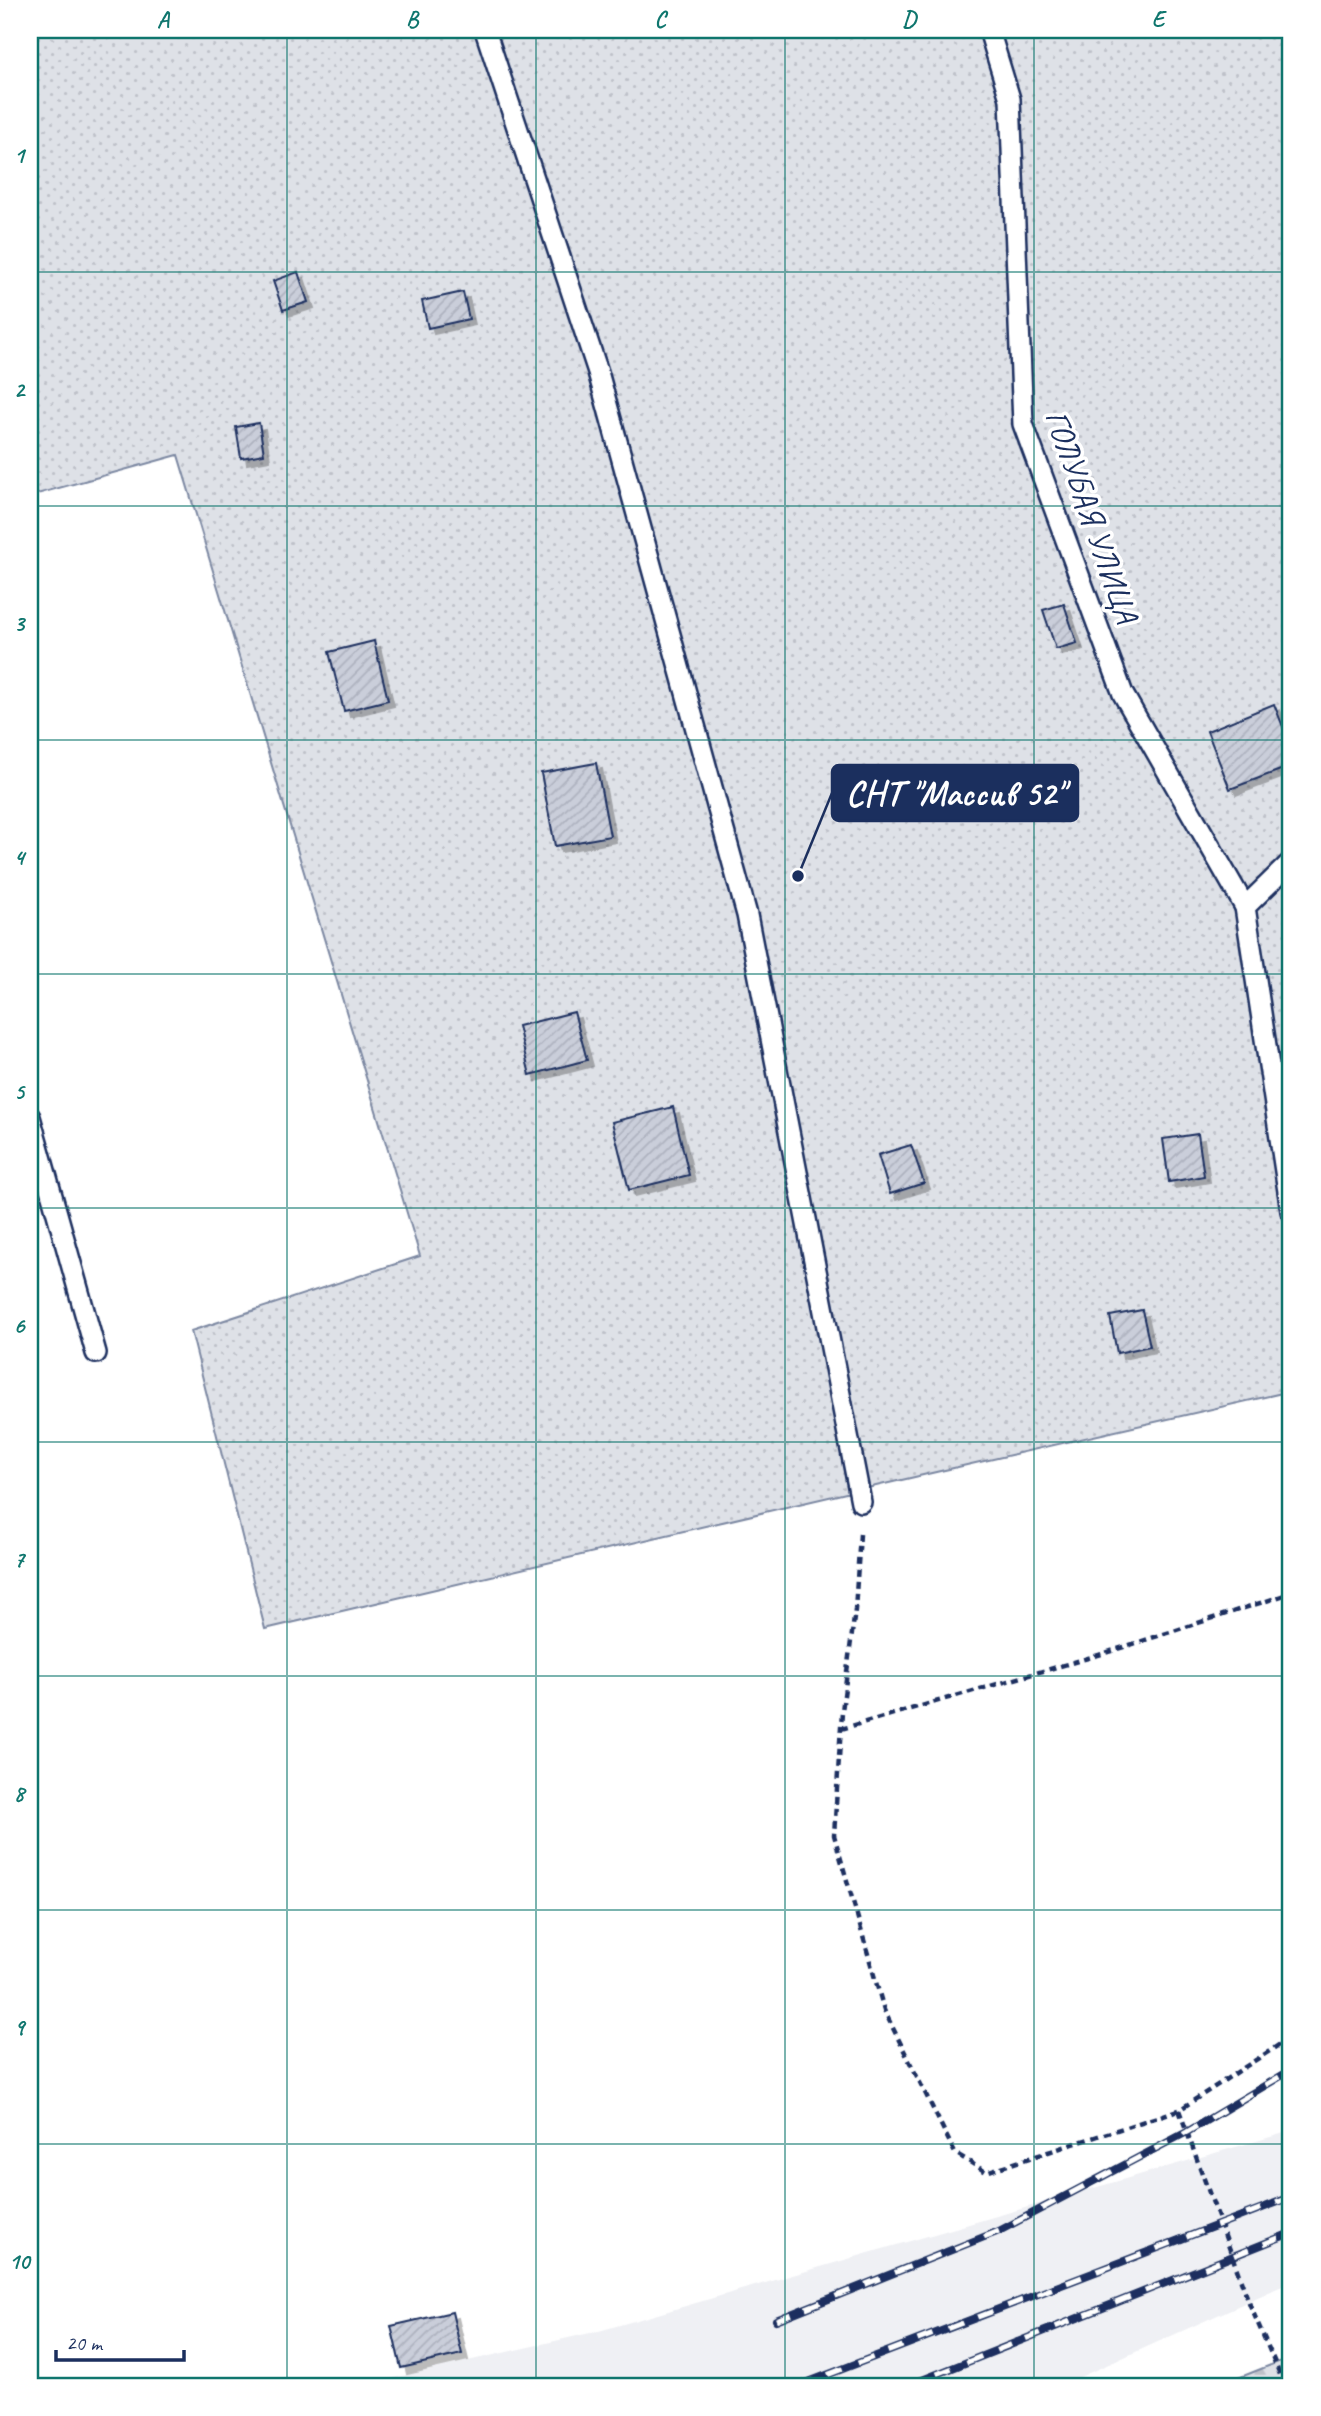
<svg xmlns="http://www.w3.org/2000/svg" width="1321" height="2416" font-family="Caveat,sans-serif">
<defs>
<pattern id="forest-firs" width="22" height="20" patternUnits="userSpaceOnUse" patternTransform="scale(1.75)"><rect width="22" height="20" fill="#dee1e7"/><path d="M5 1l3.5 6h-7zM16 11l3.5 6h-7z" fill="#bec1c9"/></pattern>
<pattern id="garden-dots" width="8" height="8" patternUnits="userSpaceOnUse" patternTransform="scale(1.75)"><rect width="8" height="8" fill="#dee1e7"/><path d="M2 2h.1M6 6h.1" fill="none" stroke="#bec1c9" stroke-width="1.8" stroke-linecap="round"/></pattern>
<pattern id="building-hatch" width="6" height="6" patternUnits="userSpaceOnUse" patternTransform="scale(1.75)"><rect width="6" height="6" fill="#caceda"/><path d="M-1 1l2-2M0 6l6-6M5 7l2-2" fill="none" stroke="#adb1be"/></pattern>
<filter id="shadow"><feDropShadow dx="6" dy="6" stdDeviation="0" flood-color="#0004"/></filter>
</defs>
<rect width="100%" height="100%" fill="#fff"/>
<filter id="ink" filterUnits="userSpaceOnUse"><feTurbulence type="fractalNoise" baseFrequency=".0143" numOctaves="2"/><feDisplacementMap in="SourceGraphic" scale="14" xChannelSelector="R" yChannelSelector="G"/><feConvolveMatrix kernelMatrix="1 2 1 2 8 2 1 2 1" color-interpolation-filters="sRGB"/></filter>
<g filter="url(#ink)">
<polygon fill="#eff0f4" points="1291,2131 1291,2282 1060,2386 358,2386 599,2331"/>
<polygon fill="url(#forest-firs)" stroke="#7c88a2" stroke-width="2" points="1291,2357 1291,2386 1218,2386"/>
<polygon fill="url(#garden-dots)" stroke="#7c88a2" stroke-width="2" points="30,30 1291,30 1291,1391 936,1472 265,1629 191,1331 420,1256 178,455 30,496"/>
<g fill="url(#building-hatch)" stroke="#1b2f5e" stroke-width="2" filter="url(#shadow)">
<polygon points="298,272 308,302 283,310 273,281"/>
<polygon points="463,292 469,319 428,328 422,301"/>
<polygon points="259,423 264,454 241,458 236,427"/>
<polygon points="1064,604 1077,643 1056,649 1043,610"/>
<polygon points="374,641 388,700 344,711 329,652"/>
<polygon points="1274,704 1291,747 1291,766 1230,789 1207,731"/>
<polygon points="596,763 610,836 555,846 541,773"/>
<polygon points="574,1012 587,1060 530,1075 518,1026"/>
<polygon points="673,1107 689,1175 629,1190 612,1122"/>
<polygon points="1198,1134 1204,1176 1169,1182 1163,1139"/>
<polygon points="911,1145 924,1183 890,1194 878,1155"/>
<polygon points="1142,1310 1150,1346 1117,1353 1110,1316"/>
<polygon points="452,2312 462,2354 401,2368 391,2326"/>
</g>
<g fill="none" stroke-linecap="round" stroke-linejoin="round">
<g stroke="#1b2f5e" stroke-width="24">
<g id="lane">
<polyline points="485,30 598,372 747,915 861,1502"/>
<polyline points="989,30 1010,99 1023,424 1123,694 1245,907"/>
<polyline points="1291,862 1245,907 1291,1211"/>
<polyline points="30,1117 96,1353"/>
</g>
</g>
<g stroke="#1b2f5e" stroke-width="4.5" stroke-dasharray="7 5" stroke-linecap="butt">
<polyline points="860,1534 855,1610 842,1711 834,1835 884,2010 955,2153 986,2172 1179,2110 1291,2037"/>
<polyline points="841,1729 1102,1654 1291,1593"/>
<polyline points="1179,2110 1250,2305 1285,2386"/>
</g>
<use href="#lane" stroke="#fff" stroke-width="19"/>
<g stroke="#1b2f5e" stroke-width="8">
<g id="rail">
<polyline points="776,2320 999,2231 1187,2132 1291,2070"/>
<polyline points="798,2386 1291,2197"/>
<polyline points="907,2386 1291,2233"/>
</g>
</g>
<use href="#rail" stroke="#fff" stroke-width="5" stroke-dasharray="16" stroke-linecap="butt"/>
</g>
</g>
<path fill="none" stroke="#0f766e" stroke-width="2" stroke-opacity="0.55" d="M 287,30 L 287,2386M 536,30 L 536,2386M 785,30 L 785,2386M 1034,30 L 1034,2386M 30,272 L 1291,272M 30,506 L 1291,506M 30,740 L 1291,740M 30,974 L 1291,974M 30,1208 L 1291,1208M 30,1442 L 1291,1442M 30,1676 L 1291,1676M 30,1910 L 1291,1910M 30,2144 L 1291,2144"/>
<g text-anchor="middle" stroke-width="7" stroke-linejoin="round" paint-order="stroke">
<g font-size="33" fill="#1b2f5e" stroke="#fff">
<text transform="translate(1093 516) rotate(71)" y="12">ГОЛУБАЯ УЛИЦА</text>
</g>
</g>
<path fill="none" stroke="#1b2f5e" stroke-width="2.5" d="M798 876L832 793"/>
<circle fill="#1b2f5e" stroke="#fff" stroke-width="2.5" cx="798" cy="876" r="7"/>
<rect fill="#1b2f5e" stroke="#1b2f5e" stroke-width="2.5" x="832" y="765" width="246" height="56" rx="7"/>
<g font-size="35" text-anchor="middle" font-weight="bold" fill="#fff">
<text x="955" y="805">СНТ "Массив 52"</text>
</g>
<rect width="1321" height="2416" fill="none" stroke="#fff" stroke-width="77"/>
<path d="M56 2350v10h128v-10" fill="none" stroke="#1b2f5e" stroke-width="3.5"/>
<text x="66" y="2350" font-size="21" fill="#1b2f5e" stroke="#ffffff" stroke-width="5" paint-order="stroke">20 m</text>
<rect x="38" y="38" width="1244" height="2340" fill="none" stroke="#0f766e" stroke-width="2.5"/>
<g font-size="23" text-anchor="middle" font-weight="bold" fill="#0f766e">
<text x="163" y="27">A</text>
<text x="412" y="27">B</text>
<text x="660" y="27">C</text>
<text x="909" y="27">D</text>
<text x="1158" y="27">E</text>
<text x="19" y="163">1</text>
<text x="19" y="397">2</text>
<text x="19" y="631">3</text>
<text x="19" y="865">4</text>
<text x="19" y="1099">5</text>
<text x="19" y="1333">6</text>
<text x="19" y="1567">7</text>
<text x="19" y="1801">8</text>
<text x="19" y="2035">9</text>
<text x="19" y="2269">10</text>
</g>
</svg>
